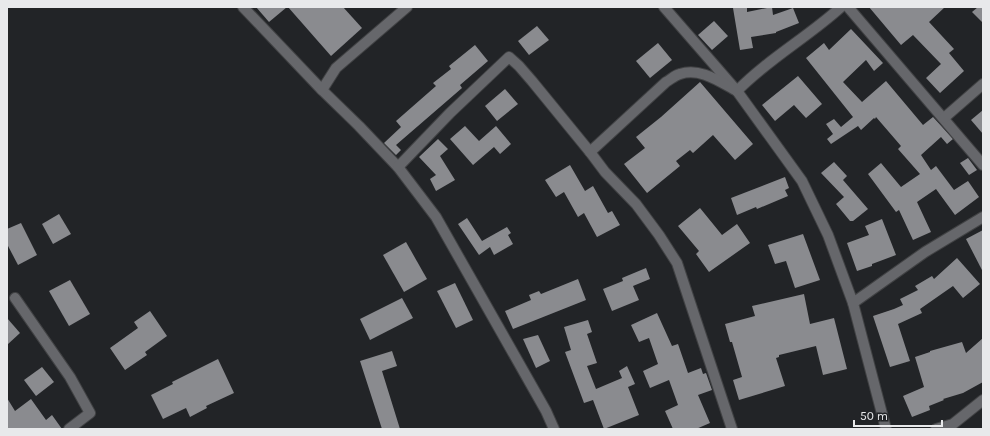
<svg xmlns="http://www.w3.org/2000/svg" width="990" height="436" font-family="Karla,sans-serif">
<rect width="100%" height="100%" fill="#222427"/>
<g fill="#8a8b8f">
<polygon points="256,7 287,7 269,22"/>
<polygon points="288,7 343,7 362,28 331,56"/>
<polygon points="747,7 747,12 772,7 773,15 793,8 799,23 776,32 776,33 751,37 753,48 740,50 733,8"/>
<polygon points="869,7 945,7 929,22 954,49 949,53 964,71 940,93 926,78 941,64 913,35 901,45"/>
<polygon points="978,7 983,7 983,23 972,12"/>
<polygon points="714,21 728,36 712,50 698,35"/>
<polygon points="537,26 549,40 529,55 518,41"/>
<polygon points="851,29 883,63 874,71 866,60 843,82 862,102 886,81 923,125 933,117 953,139 947,144 941,137 921,155 931,170 936,166 954,190 968,181 979,197 955,215 936,189 917,202 931,232 913,240 899,210 896,212 868,174 881,163 901,187 920,174 898,149 901,146 876,117 875,119 874,118 861,130 858,126 831,144 827,139 833,134 826,124 834,119 841,127 853,117 806,58 824,43 829,50"/>
<polygon points="658,43 672,60 650,78 636,61"/>
<polygon points="475,45 488,61 460,85 462,88 396,145 401,150 396,155 384,143 401,127 396,121 436,86 433,83 451,69 449,66"/>
<polygon points="798,76 822,104 806,118 794,105 775,121 762,105"/>
<polygon points="700,82 753,144 735,160 713,135 693,153 690,150 676,161 680,166 647,193 624,164 645,148 636,137 661,117"/>
<polygon points="505,89 518,104 497,121 485,106"/>
<polygon points="983,110 983,134 971,120"/>
<polygon points="465,126 479,141 496,126 511,144 500,154 494,147 473,165 450,139"/>
<polygon points="438,139 448,149 440,156 455,180 436,191 430,179 436,175 419,157"/>
<polygon points="968,158 977,170 969,175 960,163"/>
<polygon points="834,162 847,176 843,180 868,209 853,221 850,221 836,204 844,197 821,173"/>
<polygon points="570,165 585,191 593,186 608,213 612,211 620,225 597,237 584,213 578,217 564,192 556,197 545,180"/>
<polygon points="785,177 789,188 785,190 788,196 757,209 756,207 737,215 731,198"/>
<polygon points="700,208 722,235 737,224 750,243 709,272 696,254 699,251 678,226"/>
<polygon points="59,214 71,234 53,244 42,224"/>
<polygon points="467,218 482,241 507,227 511,233 508,235 513,244 494,255 490,247 479,255 458,224"/>
<polygon points="882,219 896,255 872,264 872,266 857,271 847,243 869,235 865,226"/>
<polygon points="21,223 37,255 18,265 7,244 7,229"/>
<polygon points="983,230 983,272 966,239"/>
<polygon points="803,234 820,280 795,288 786,261 775,264 768,245"/>
<polygon points="406,242 427,279 404,292 383,255"/>
<polygon points="957,258 980,284 963,298 953,286 920,309 922,313 898,324 910,361 890,367 873,316 894,309 903,305 900,299 918,290 915,286 932,276 934,279"/>
<polygon points="646,268 650,279 633,286 639,300 612,311 603,289 623,281 622,278"/>
<polygon points="578,279 586,300 513,329 505,311 531,300 529,295 539,291 541,294"/>
<polygon points="70,280 90,314 69,326 49,291"/>
<polygon points="455,283 473,320 456,328 437,291"/>
<polygon points="804,294 810,324 834,318 847,369 823,375 816,346 779,355 779,357 776,358 785,386 739,400 733,380 742,377 732,342 730,342 725,324 755,316 752,306"/>
<polygon points="402,298 413,318 370,340 360,319"/>
<polygon points="150,311 167,336 145,352 147,355 125,370 110,348 138,328 134,322"/>
<polygon points="657,313 672,346 678,344 688,373 701,368 703,374 706,373 712,390 698,395 710,423 696,429 673,429 665,411 678,405 669,380 650,388 643,371 658,364 649,338 639,342 631,325"/>
<polygon points="7,318 20,333 7,345"/>
<polygon points="588,320 592,332 587,334 597,363 587,366 596,389 622,378 619,371 627,366 635,384 628,387 639,415 604,429 593,400 584,403 565,352 571,350 564,327"/>
<polygon points="538,335 550,361 536,368 523,339"/>
<polygon points="983,338 983,382 963,393 943,399 944,400 929,406 930,410 912,417 903,396 924,387 915,357 930,352 930,351 962,342 966,353"/>
<polygon points="392,351 397,366 382,371 400,429 382,429 360,361"/>
<polygon points="218,359 234,393 206,406 207,408 190,417 186,408 163,419 151,395 173,384 172,382"/>
<polygon points="42,367 54,382 36,396 24,380"/>
<polygon points="7,398 15,411 31,399 46,420 52,415 62,429 7,429"/>
</g>
<g fill="none" stroke-linecap="round" stroke-linejoin="round">
<g stroke="#414244" stroke-width="12">
<g id="minor">
<polyline points="243,7 322,90 359,126 398,167 436,217 546,411 554,429"/>
<polyline points="664,7 737,91 802,181 828,235 853,303"/>
<polyline points="848,7 983,165"/>
<polyline points="322,90 336,68 407,7"/>
<polyline points="944,118 983,84"/>
<path d="M 590,152 L 666,82 C 670,80 675,75 680,74 C 700,67 720,82 737,91 C 768,59 808,37 841,7"/>
<polyline points="398,167 450,113 509,57 519,66 532,81 590,152 605,172 636,204 659,235 677,263 732,429"/>
<polyline points="15,298 70,377 90,413 69,429"/>
<polyline points="886,429 853,303 925,252 983,217"/>
<polyline points="936,429 953,424 983,400"/>
</g>
</g>
<use href="#minor" stroke="#66676b" stroke-width="10"/>
</g>
<rect width="990" height="436" fill="none" stroke="#e8e9eb" stroke-width="16"/>
<path d="M854 420v6h88v-6" fill="none" stroke="#e8e9eb" stroke-width="2"/>
<text x="860" y="420" font-size="12" fill="#e8e9eb" stroke="#222427" stroke-width="3" paint-order="stroke">50 m</text>
</svg>
